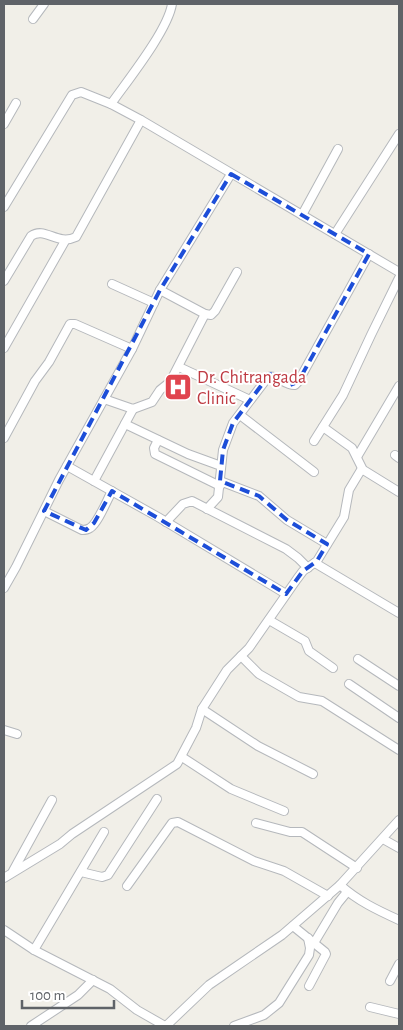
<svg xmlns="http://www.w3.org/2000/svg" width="403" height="1030" font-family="'Alegreya Sans',sans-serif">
<rect width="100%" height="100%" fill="#f1efe8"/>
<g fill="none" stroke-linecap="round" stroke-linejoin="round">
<g stroke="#b5b8bc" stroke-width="10">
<g id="minor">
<polyline points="33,19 44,4"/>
<path d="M 111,104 C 128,80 168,30 172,4"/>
<polyline points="4,124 16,103"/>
<polyline points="4,207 72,95 81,92 111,104 141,120 399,272"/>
<polyline points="302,215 338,149"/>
<polyline points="335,234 399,134"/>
<path d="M 4,281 L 31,236 C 45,226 57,246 76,237 L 141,120"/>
<polyline points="112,284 154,303"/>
<polyline points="160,290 205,314 211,315 215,311 237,272"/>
<polyline points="4,348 65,241"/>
<polyline points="179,367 250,400"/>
<polyline points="104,399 133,409 152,402 160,390 170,382 205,314"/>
<polyline points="240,415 314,472"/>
<polyline points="125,424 188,454 221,466"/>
<polyline points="323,427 352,448 363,470"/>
<polyline points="4,438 35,381 49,362 70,324 75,324 132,349"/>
<polyline points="158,440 154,448 155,454 220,486"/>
<polyline points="314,441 343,395 371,335 399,278"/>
<polyline points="395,455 399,458"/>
<polyline points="357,457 399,386"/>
<polyline points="67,466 158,517 286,594"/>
<polyline points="94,481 133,409"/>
<polyline points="220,481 259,496 287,520 327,544"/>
<path d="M 207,509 L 218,497 L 223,450 L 233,423 L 268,377 C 277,374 285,386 295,385 L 298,382 L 369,254"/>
<path d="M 44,511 L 82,530 C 85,530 87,530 90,528 C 98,523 107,500 112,491"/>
<polyline points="166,522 183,504 192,501 286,549 298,558 308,568"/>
<polyline points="315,563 399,613"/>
<polyline points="4,588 16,567 59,480 132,349 160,290 231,174"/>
<polyline points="269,620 305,641 309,651 333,668"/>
<polyline points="241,656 259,674 299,697 322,701 399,750"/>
<polyline points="358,659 399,686"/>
<polyline points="349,684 399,718"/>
<polyline points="202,709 258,746 313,774"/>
<polyline points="4,730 17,734"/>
<polyline points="182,757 231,789 284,811"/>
<polyline points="256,823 290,832 302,832 357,868"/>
<polyline points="383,839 399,848"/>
<polyline points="13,871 52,800"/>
<polyline points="81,872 102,877 108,875 157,799"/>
<polyline points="4,878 60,844 72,834 177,764 196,728 202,709 227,670 249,648 297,579 303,571 317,561 344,517 349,490 361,470 365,471 399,492"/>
<path d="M 340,885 C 358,901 377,910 399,920"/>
<polyline points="127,886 172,823 178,822 254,861 284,871 328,896"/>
<polyline points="293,926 325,952 326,954 309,986"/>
<polyline points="4,930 34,950 110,989 137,1010 165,1026"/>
<polyline points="314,943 338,903 347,892"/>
<polyline points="34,950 104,832"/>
<polyline points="390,981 399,964"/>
<polyline points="370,1007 399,1014"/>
<polyline points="31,1026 78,995 93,980"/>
<polyline points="166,1026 209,985 282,935 340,885 399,820"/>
<polyline points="234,1026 264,1015 279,1003 309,955 310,948 308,938"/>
</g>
</g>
<use href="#minor" stroke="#fff" stroke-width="8"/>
</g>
<path fill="none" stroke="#1d4ed8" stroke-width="4" stroke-dasharray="10 6" stroke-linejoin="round" d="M 231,174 L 369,254 L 298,382 L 290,385 L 270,374 L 233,423 L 223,450 L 220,481 L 259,496 L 287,520 L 327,544 L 317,561 L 303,571 L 286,594 L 112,491 L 94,523 L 86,530 L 44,511 L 160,290 Z"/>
<defs>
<g id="hospital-square" transform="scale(1.4375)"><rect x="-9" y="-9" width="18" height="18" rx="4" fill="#e0444e" stroke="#fff"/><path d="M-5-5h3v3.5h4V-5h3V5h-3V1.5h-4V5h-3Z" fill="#fff"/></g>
</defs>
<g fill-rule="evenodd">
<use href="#hospital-square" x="178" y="387"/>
</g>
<g text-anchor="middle" stroke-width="4" stroke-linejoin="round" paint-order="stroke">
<g font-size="18" fill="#be3a42" stroke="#fff" text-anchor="start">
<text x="197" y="383">Dr. Chitrangada<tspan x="197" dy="21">Clinic</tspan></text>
</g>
</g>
<rect width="403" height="1030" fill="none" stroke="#5f6368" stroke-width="10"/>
<path d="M22 1000v8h92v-8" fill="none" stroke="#5f6368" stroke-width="2.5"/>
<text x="30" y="1000" font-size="15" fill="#5f6368" stroke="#ffffff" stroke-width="4" paint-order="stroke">100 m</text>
</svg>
